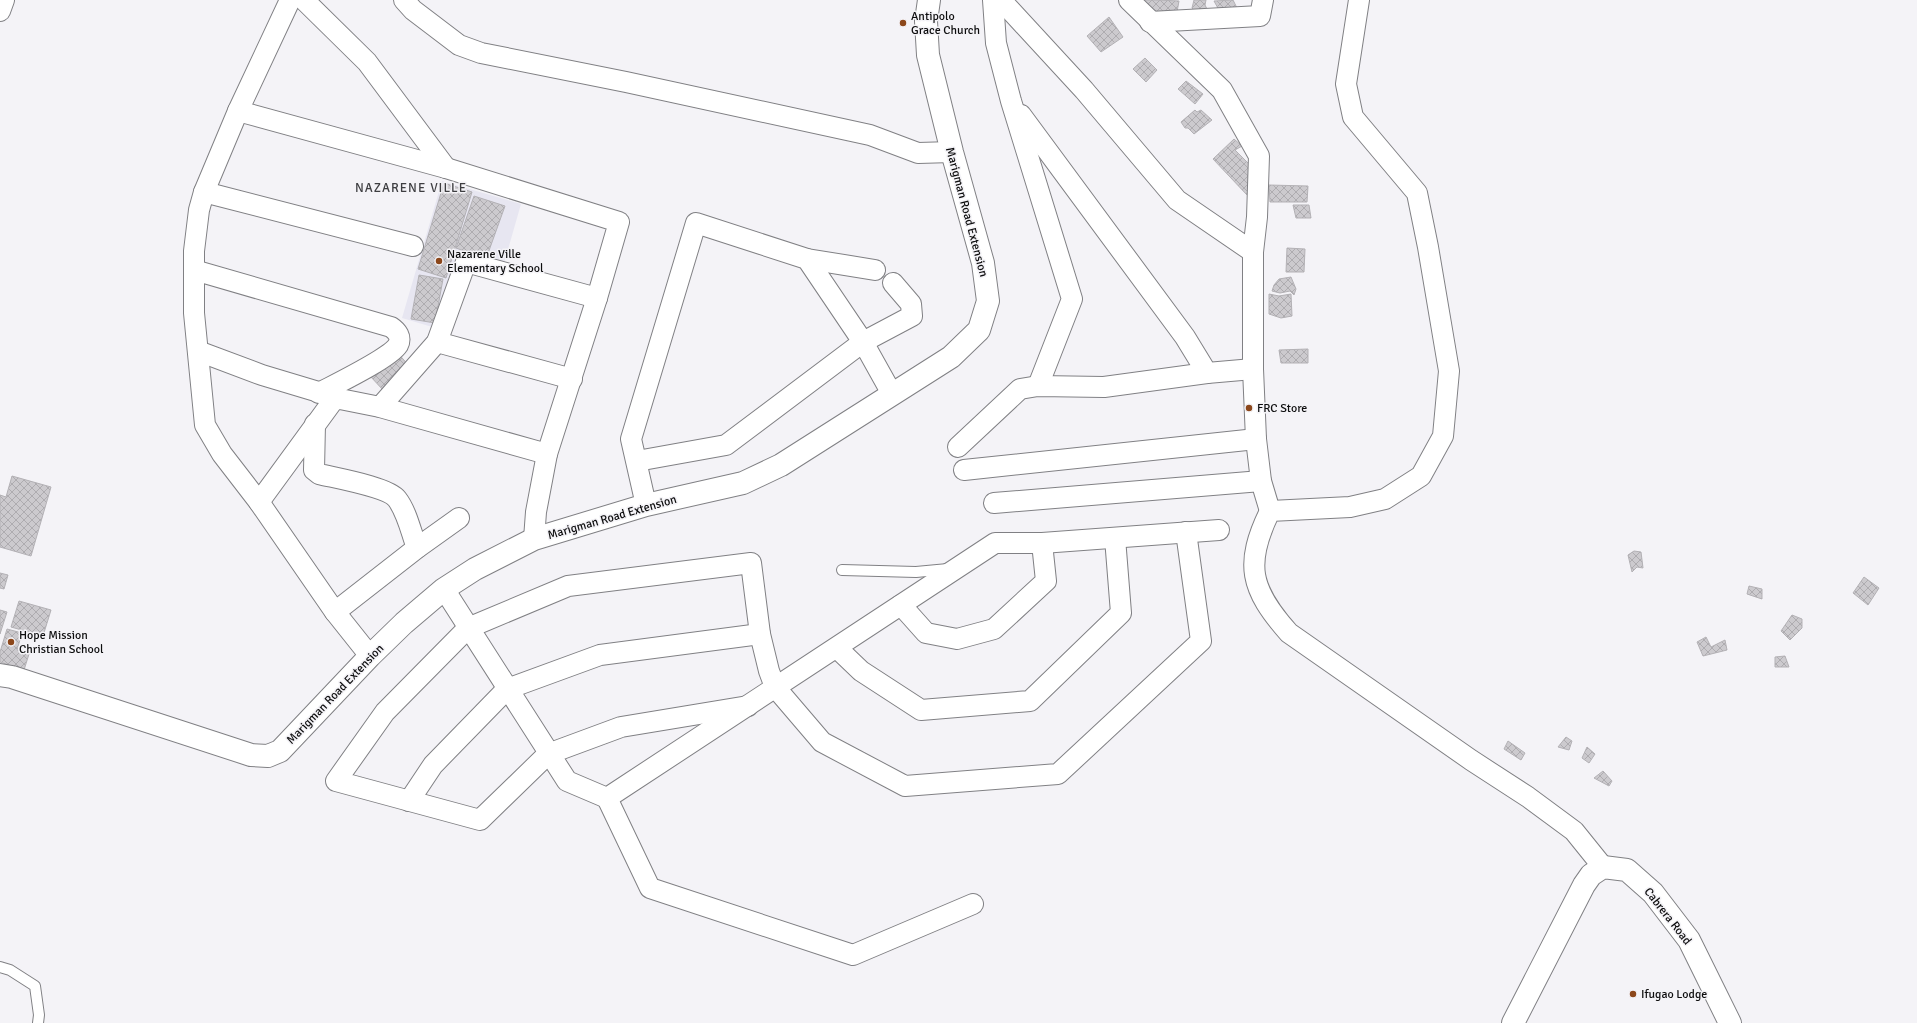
<svg xmlns="http://www.w3.org/2000/svg" width="1917" height="1023" font-family="Signika,sans-serif">
<defs>
<pattern id="building-cross-hatch" width="8" height="8" patternUnits="userSpaceOnUse"><rect width="8" height="8" fill="#cccace"/><path d="M0 0l8 8M0 8l8-8" fill="none" stroke="#aeacb0"/></pattern>
</defs>
<rect width="100%" height="100%" fill="#f4f3f7"/>
<polygon fill="#e7e6f1" points="442,181 521,204 503,267 461,255 439,329 402,318"/>
<g fill="url(#building-cross-hatch)" stroke="#b3b1b5">
<polygon points="1140,0 1157,0 1179,1 1177,12 1151,13"/>
<polygon points="1194,0 1206,0 1205,5 1209,13 1197,14 1192,8"/>
<polygon points="1233,0 1237,8 1219,10 1214,1"/>
<polygon points="1109,17 1123,37 1101,52 1087,36"/>
<polygon points="1145,58 1157,70 1146,82 1133,69"/>
<polygon points="1186,81 1203,94 1195,104 1178,89"/>
<polygon points="1195,110 1197,112 1201,110 1212,120 1194,134 1188,128 1185,128 1181,122"/>
<polygon points="1234,139 1242,146 1235,150 1251,166 1247,195 1213,159"/>
<polygon points="444,183 472,192 446,278 418,269"/>
<polygon points="1269,185 1308,186 1307,202 1270,202"/>
<polygon points="474,196 505,206 486,259 456,248"/>
<polygon points="1293,205 1309,205 1311,218 1296,218"/>
<polygon points="1287,248 1305,249 1304,272 1286,272"/>
<polygon points="419,275 443,279 435,323 411,319"/>
<polygon points="1291,277 1296,289 1294,295 1290,291 1280,293 1272,291 1274,285 1279,279"/>
<polygon points="1269,294 1279,296 1291,294 1292,316 1281,318 1269,314"/>
<polygon points="1308,349 1308,363 1281,363 1279,350"/>
<polygon points="396,351 410,367 384,391 370,376"/>
<polygon points="12,476 51,487 31,556 0,547 0,495 6,497"/>
<polygon points="1634,551 1641,552 1643,568 1637,567 1632,572 1628,555"/>
<polygon points="0,573 8,575 4,589 0,588"/>
<polygon points="1864,577 1879,588 1868,605 1853,593"/>
<polygon points="1749,586 1762,589 1762,599 1747,594"/>
<polygon points="19,601 51,610 43,636 11,627"/>
<polygon points="0,610 7,612 0,634"/>
<polygon points="1792,615 1802,619 1802,628 1790,640 1781,631"/>
<polygon points="7,629 22,633 17,650 29,654 24,670 0,662 0,652"/>
<polygon points="1706,637 1711,647 1725,640 1727,650 1703,656 1697,642"/>
<polygon points="1785,656 1789,667 1775,667 1775,657"/>
<polygon points="1566,737 1572,741 1569,750 1558,747"/>
<polygon points="1508,741 1525,753 1521,760 1504,749"/>
<polygon points="1587,747 1595,754 1589,763 1582,758"/>
<polygon points="1603,771 1612,781 1609,786 1594,778"/>
</g>
<g fill="none" stroke-linecap="round" stroke-linejoin="round">
<g stroke="#808084" stroke-width="12">
<g id="service">
<polyline points="842,570 916,572 948,569"/>
<polyline points="0,967 10,970 35,986 39,1015 38,1023"/>
</g>
</g>
<g stroke="#808084" stroke-width="22">
<g id="minor">
<polyline points="290,0 238,111 204,192 199,210 194,251 194,313 205,425 222,454 259,502 335,612 370,656"/>
<polyline points="304,0 367,62 446,168"/>
<polyline points="404,0 413,10 459,45 481,53 626,82 870,135 918,153 952,152"/>
<polyline points="993,0 996,43 1011,101 1072,299 1038,386"/>
<polyline points="1001,0 1084,90 1177,200 1253,252"/>
<polyline points="1129,0 1222,90 1259,156 1257,217 1253,252 1253,369 1256,439 1261,481 1270,511"/>
<path d="M 1359,0 L 1346,84 L 1353,117 L 1417,193 L 1428,247 L 1449,371 L 1443,436 L 1421,476 L 1385,499 L 1350,507 L 1270,511 C 1244,564 1250,589 1289,633 L 1471,760 L 1528,797 L 1574,831 L 1603,867"/>
<polyline points="0,11 4,0"/>
<polyline points="1150,22 1260,16 1263,0"/>
<polyline points="238,111 446,168 619,222 597,298 547,454 536,512 534,539"/>
<polyline points="1021,115 1185,337 1207,373 1253,369"/>
<polyline points="204,192 413,246"/>
<polyline points="807,259 875,270"/>
<path d="M 194,270 L 391,327 C 397,331 402,337 398,345 C 390,358 336,384 319,393"/>
<polyline points="437,342 572,379"/>
<polyline points="198,351 262,375 332,396"/>
<polyline points="380,407 437,342 466,262 597,298"/>
<path d="M 315,424 L 314,470 L 319,474 C 335,478 388,487 397,499 C 407,512 411,532 417,548"/>
<polyline points="958,447 1020,389 1038,386 1104,387 1207,373"/>
<polyline points="637,461 726,445 863,342 912,316 911,304 893,283"/>
<polyline points="964,470 1256,439"/>
<polyline points="259,502 335,398 380,407 547,454"/>
<polyline points="994,503 1261,481"/>
<polyline points="646,505 631,439 696,223 807,259 863,342 892,394"/>
<polyline points="444,589 567,781 607,798 995,543 1042,543 1219,530"/>
<polyline points="901,605 926,633 957,639 994,629 1046,581 1042,543"/>
<polyline points="335,612 417,548 459,518"/>
<polyline points="837,648 861,671 921,710 1030,701 1121,613 1115,538"/>
<polyline points="748,706 621,727 548,754 480,820 336,781 385,712 468,628 568,586 751,563 760,634 769,671 775,687 822,742 905,786 1058,774 1201,641 1186,532"/>
<polyline points="607,798 650,888 853,955 973,904"/>
<polyline points="409,801 433,765 507,689 600,655 760,634"/>
</g>
</g>
<g stroke="#808084" stroke-width="24">
<polyline id="tertiary" points="0,675 12,677 251,755 268,756 280,751 370,656 404,623 444,589 475,569 534,539 646,505 743,483 781,465 951,357 979,330 988,301 983,263 952,152 928,55 926,21 929,0"/>
</g>
<g stroke="#808084" stroke-width="24">
<polyline id="secondary" points="1513,1023 1584,885 1591,875 1603,867 1627,870 1653,893 1689,940 1730,1023"/>
</g>
<use href="#service" stroke="#fff" stroke-width="10"/>
<use href="#minor" stroke="#fff" stroke-width="20"/>
<use href="#tertiary" stroke="#fff" stroke-width="22"/>
<use href="#secondary" stroke="#fff" stroke-width="22"/>
</g>
<g fill="#8c471b" stroke="#f4f3f7" stroke-width="1.5">
<circle cx="903" cy="23" r="4"/>
<circle cx="439" cy="261" r="4"/>
<circle cx="1249" cy="408" r="4"/>
<circle cx="11" cy="642" r="4"/>
<circle cx="1633" cy="994" r="4"/>
</g>
<g text-anchor="middle" stroke-width="3" stroke-linejoin="round" paint-order="stroke">
<g font-size="12" fill="#0d0d0e" stroke="#f4f3f7" text-anchor="start">
<text x="911" y="20">Antipolo<tspan x="911" dy="14">Grace Church</tspan></text>
<text x="447" y="258">Nazarene Ville<tspan x="447" dy="14">Elementary School</tspan></text>
<text x="1257" y="412">FRC Store</text>
<text x="19" y="639">Hope Mission<tspan x="19" dy="14">Christian School</tspan></text>
<text x="1641" y="998">Ifugao Lodge</text>
</g>
<g font-size="12" fill="#0d0d0e" stroke="#f4f3f7">
<text transform="translate(967 212) rotate(75)" y="4">Marigman Road Extension</text>
<text transform="translate(612 517) rotate(-16)" y="4">Marigman Road Extension</text>
<text transform="translate(335 694) rotate(-46)" y="4">Marigman Road Extension</text>
<text transform="translate(1668 916) rotate(52)" y="4">Cabrera Road</text>
</g>
<g font-size="13" letter-spacing="1" fill="#3e3e41" stroke="#f4f3f7">
<text x="411" y="192">NAZARENE VILLE</text>
</g>
</g>
</svg>
